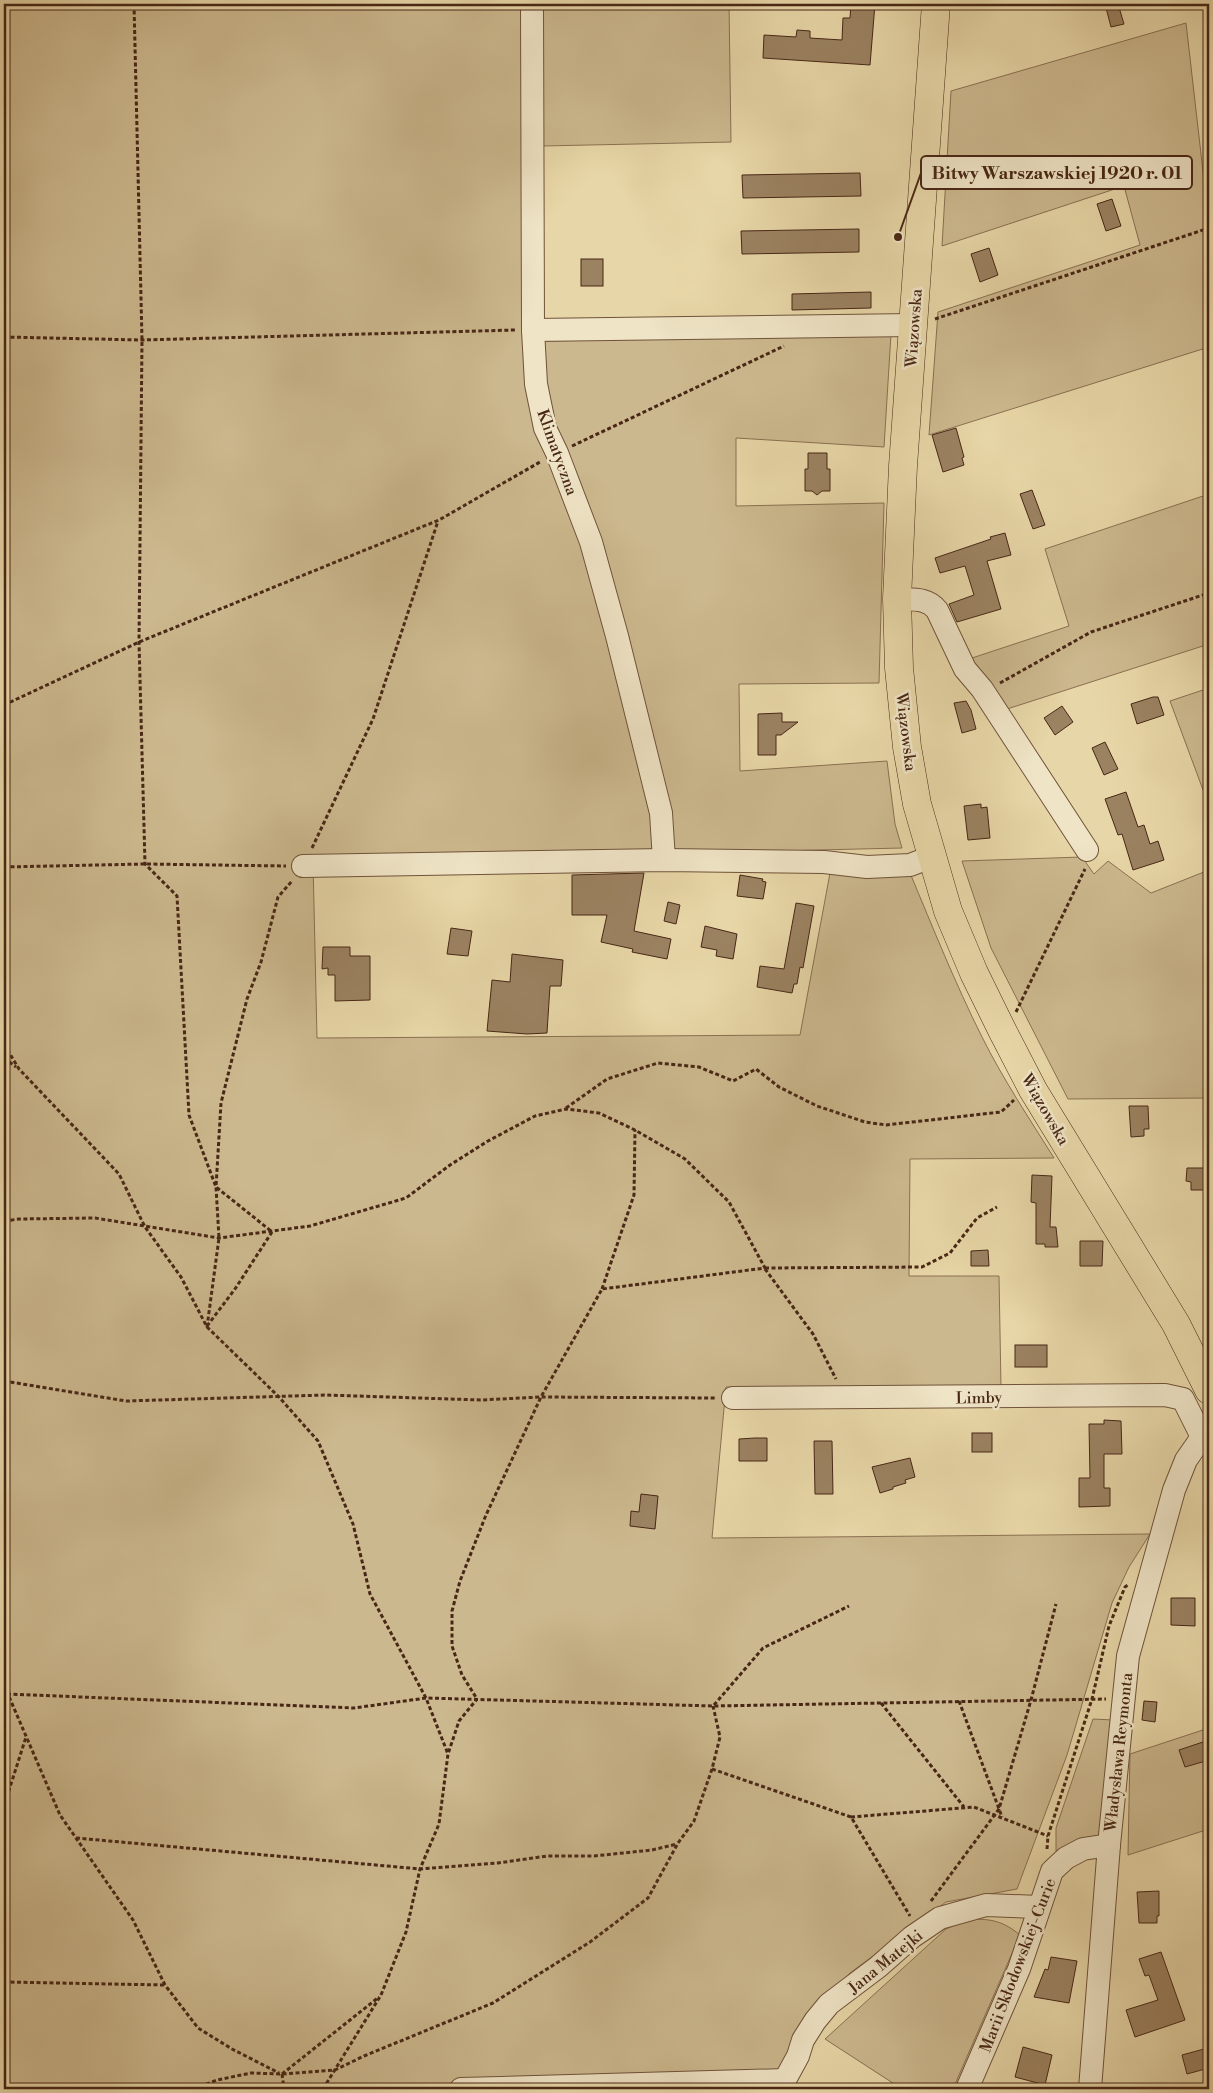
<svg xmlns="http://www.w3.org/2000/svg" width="1213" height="2093" font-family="'Libre Bodoni',serif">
<rect width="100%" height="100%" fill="#e7d6a7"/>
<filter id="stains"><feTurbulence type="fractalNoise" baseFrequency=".004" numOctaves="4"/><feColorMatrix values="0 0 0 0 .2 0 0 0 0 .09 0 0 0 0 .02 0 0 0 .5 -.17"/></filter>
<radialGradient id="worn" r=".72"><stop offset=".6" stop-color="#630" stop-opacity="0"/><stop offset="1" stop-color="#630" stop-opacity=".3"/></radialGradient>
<g fill="#ccb88e" stroke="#8a7052">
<path d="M 4,4 L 525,4 L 543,341 L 891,334 L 884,447 L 736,438 L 736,506 L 884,503 L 879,683 L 739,684 L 740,771 L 887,761 L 895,824 L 902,848 L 313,862 L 317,1038 L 800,1035 L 830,873 L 910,873 C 933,928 955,983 982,1037 C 1003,1079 1029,1118 1054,1158 L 910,1159 L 909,1276 L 999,1276 L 1001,1388 L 726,1387 L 712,1538 L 1150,1534 L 1129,1567 L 1112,1603 L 1067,1755 L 1017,1889 L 946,1902 L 850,1973 L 805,2019 L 776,2077 L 414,2087 L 414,2089 L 4,2089 Z"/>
<polygon points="540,4 729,4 731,142 542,146"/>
<polygon points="1186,23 1209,224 1209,347 929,435 938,312 1140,245 1124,186 942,246 951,91"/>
<polygon points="1209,494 1209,644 1004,710 969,659 1069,626 1045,549"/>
<polygon points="1209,688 1209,806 1170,701"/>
<polygon points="1082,857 1094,874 1108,861 1151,893 1209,870 1209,1098 1068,1099 991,948 962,861"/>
<polygon points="1093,1719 1113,1720 1101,1835 1056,1851 1056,1828"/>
<polygon points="1209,1728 1209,1829 1128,1855 1130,1754"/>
<path d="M 970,1919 C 992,1919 1003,1921 1020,1935 L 953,2089 L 902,2089 L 825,2039 L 946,1929 Z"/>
</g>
<g fill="#9b8261" stroke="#482716">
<polygon points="851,4 875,4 870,65 763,58 764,35 796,37 797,30 810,31 810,38 842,40 843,18 850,18"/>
<polygon points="1105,4 1118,4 1124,24 1111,27"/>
<polygon points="860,173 861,196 743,198 742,175"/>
<polygon points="1112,199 1121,226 1106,231 1097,204"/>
<polygon points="859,229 859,252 742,254 741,231"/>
<polygon points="989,248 998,275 980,282 971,254"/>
<rect x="581" y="259" width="22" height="27"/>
<polygon points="871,292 871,308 792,310 792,294"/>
<polygon points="956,428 964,457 962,458 964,465 943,472 932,435"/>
<polygon points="808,453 827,453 827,469 830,469 830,491 822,491 817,495 812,491 805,491 805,469 808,469"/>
<polygon points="1032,490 1045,525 1033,529 1020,494"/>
<polygon points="1005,533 1011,555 987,561 1001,609 957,622 949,604 974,595 965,566 940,573 935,558 991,539 990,537"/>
<polygon points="1153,697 1158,697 1164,715 1137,724 1131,704"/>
<polygon points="966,701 971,710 976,729 962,733 954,703"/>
<polygon points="1062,706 1073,722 1055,735 1044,718"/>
<polygon points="782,713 782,722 798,722 781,735 776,735 776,755 758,755 758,714"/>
<polygon points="1105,742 1118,769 1104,775 1092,748"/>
<polygon points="1126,792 1138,827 1144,825 1150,844 1158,841 1164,860 1133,870 1122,834 1118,835 1105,799"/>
<polygon points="981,804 981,808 987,807 990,838 968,840 964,806"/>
<polygon points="644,873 634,931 671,939 667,959 632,952 633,949 601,942 607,915 572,915 572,875"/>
<polygon points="740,875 763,879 762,881 766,882 763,899 737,896"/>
<polygon points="668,902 680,905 676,924 664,921"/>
<polygon points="796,903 814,906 803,968 800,967 797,984 794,984 792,993 757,987 760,966 784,969"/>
<polygon points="705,926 737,934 733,959 716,956 717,950 701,947"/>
<polygon points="451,928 472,931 468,956 447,954"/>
<polygon points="323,947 350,947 350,956 370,956 370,1000 335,1001 335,975 328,975 328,968 322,969"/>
<polygon points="512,954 563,960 561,986 550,986 547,1033 527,1034 487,1031 492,980 510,982"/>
<polygon points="1129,1106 1148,1106 1149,1129 1144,1129 1144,1136 1131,1137"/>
<polygon points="1187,1168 1209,1168 1209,1182 1204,1182 1204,1190 1191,1190 1191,1182 1186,1181"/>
<polygon points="1032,1175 1052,1176 1050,1227 1056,1227 1058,1247 1045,1247 1045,1244 1036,1244 1036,1203 1031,1202"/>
<polygon points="1080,1241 1103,1241 1102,1266 1080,1266"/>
<polygon points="988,1250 989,1266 971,1266 971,1251"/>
<rect x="1015" y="1345" width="32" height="22"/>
<polygon points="1104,1420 1121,1421 1122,1454 1104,1454 1104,1488 1110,1488 1110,1506 1079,1507 1079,1478 1090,1478 1089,1424 1104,1424"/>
<rect x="972" y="1433" width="20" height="19"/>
<polygon points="755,1438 767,1438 767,1461 739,1461 739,1439"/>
<polygon points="814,1441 832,1441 833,1494 815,1494"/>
<polygon points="910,1458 915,1477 905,1480 906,1483 893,1487 893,1489 880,1493 872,1467"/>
<polygon points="641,1494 658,1496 655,1529 630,1526 631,1511 639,1512"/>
<polygon points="1171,1598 1195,1598 1195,1626 1171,1625"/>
<polygon points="1144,1701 1157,1702 1155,1722 1142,1720"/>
<polygon points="1209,1740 1209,1760 1185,1767 1179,1750"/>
<polygon points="1159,1891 1159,1916 1157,1916 1157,1923 1139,1923 1137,1892"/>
<polygon points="1161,1952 1185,2020 1135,2037 1126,2010 1158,2000 1149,1975 1145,1976 1139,1959"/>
<polygon points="1051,1957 1077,1961 1069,2003 1034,1997 1045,1969 1048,1970"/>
<polygon points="1023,2047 1052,2055 1045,2085 1015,2077"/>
<polygon points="1204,2049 1209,2068 1187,2074 1182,2055"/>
</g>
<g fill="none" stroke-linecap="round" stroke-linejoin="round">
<g stroke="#70533a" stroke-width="24">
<g id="minor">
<polyline points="532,4 533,330 536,384 545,428 557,453 591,542 617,636 661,813 664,860"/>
<polyline points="533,330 913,325"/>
<path d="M 897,599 C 912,600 927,597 937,610 L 965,669 L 982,689 L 1087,850"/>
<polyline points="303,866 664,860 824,862 867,867 910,865 931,857"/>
<polyline points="733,1398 1165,1395 1183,1399 1202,1437"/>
<polyline points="461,2089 785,2080"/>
<polyline points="780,2089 798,2056 803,2040 815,2021 829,2004 878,1967 912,1937 940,1918 986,1905 1039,1907"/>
<polyline points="967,2089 1019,1969 1052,1871 1066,1858 1083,1849 1109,1845"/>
<polyline points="1090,2089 1109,1845 1128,1656 1174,1490 1186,1460 1202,1437 1209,1431"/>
</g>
</g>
<g stroke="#482716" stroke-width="29">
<polyline id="major" points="936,4 903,466 897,599 899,668 907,747 917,804 948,911 974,973 1002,1030 1033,1090 1176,1324 1209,1390"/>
</g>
<g stroke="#482716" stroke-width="3" stroke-dasharray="4 2.5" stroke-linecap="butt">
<polyline points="134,4 142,340 139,642 145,864 177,896 189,1115 216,1187 271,1231"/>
<polyline points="935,319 1209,228"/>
<polyline points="4,337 142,340 515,330"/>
<polyline points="572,446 784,346"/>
<polyline points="1000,683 1091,632 1209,593"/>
<polyline points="4,705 139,642 439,520 540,462"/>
<polyline points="312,848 373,719 438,521"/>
<polyline points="4,867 145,864 286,866"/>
<polyline points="1016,1012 1085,869"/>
<polyline points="4,1044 19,1069 119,1174 145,1227 181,1277 207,1327 278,1396 318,1441 353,1524 370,1594 426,1698 448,1754"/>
<polyline points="4,1058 16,1067"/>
<polyline points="566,1108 607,1079 658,1063 699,1067 733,1081 756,1069 779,1087 817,1106 865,1122 886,1125 1001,1112 1014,1100"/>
<polyline points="4,1221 19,1219 95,1218 219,1238 310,1226 406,1198 450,1165 488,1141 535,1116 566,1109 599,1113 635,1130 685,1159 729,1202 765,1268 602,1289 541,1397 486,1515 460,1581 452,1611 452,1646 462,1675 477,1699"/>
<polyline points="765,1268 922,1267 950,1253 977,1218 997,1207"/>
<polyline points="765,1269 813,1334 836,1379"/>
<polyline points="602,1289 634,1195 635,1130"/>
<polyline points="207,1326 235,1289 272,1232"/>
<polyline points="207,1327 219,1238 216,1187 221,1103 247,999 261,962 278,897 292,881"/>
<polyline points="4,1381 126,1401 325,1395 481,1400 541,1397 715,1398"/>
<polyline points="4,1685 60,1815 133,1920 165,1985 198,2028 232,2049 279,2073"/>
<polyline points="7,1694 354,1708 426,1698 713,1706 1106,1699"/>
<polyline points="959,1701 1002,1817"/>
<polyline points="881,1703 964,1807"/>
<polyline points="714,1705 763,1648 849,1606"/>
<polyline points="712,1769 851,1817 910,1916"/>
<polyline points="851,1817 974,1807 1048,1836"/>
<polyline points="4,1830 4,1806 26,1737"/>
<polyline points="76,1838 420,1869 498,1863 547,1856 594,1856 652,1850 677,1844"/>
<polyline points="1047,1849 1048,1836 1092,1699 1109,1626 1125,1587 1128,1585"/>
<polyline points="931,1901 999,1809 1031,1700 1056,1604"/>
<polyline points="4,1982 165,1985"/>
<polyline points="282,2074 379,1997"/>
<polyline points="282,2074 284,2089"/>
<polyline points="324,2088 373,2089"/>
<polyline points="194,2089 217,2080 251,2073 282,2074 335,2070 364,2056 493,2003 590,1942 648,1898 678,1843 694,1821 712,1769 720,1737 713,1706"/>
<polyline points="323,2089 381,1995 406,1932 420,1869 439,1824 448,1754 459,1721 477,1699"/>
</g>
<use href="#minor" stroke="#efe4c6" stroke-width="22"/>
<use href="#major" stroke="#e7d6a7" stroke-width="28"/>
</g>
<g text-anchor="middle" stroke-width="5" stroke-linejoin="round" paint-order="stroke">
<g font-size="16" fill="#482716" stroke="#efe4c6">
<text transform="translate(913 328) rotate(-86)" y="6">Wiązowska</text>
<text transform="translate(558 452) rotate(70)" y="6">Klimatyczna</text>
<text transform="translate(907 732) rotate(83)" y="6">Wiązowska</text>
<text transform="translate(1046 1109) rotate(60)" y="6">Wiązowska</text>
<text transform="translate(979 1397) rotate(-1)" y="6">Limby</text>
<text transform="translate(1118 1752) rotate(-84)" y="6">Władysława Reymonta</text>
<text transform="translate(885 1961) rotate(-39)" y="6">Jana Matejki</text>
<text transform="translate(1017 1965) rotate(-69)" y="6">Marii Skłodowskiej-Curie</text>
</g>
</g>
<path fill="none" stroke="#482716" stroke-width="2" d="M898 237L921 173"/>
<circle fill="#482716" stroke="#efe4c6" stroke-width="2" cx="898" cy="237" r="5"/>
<rect fill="#efe4c6" stroke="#482716" stroke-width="2" x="921" y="156" width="271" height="33" rx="5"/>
<g font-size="18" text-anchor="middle" font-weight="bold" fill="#482716">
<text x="1057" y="179">Bitwy Warszawskiej 1920 r. 01</text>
</g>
<rect width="1213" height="2093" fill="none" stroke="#e7d6a7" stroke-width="20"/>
<rect x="5" y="5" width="1203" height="2083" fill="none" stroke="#482716" stroke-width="2.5"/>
<rect x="10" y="10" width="1193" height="2073" fill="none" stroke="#482716"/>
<rect width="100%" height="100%" filter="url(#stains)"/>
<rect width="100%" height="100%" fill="url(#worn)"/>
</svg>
